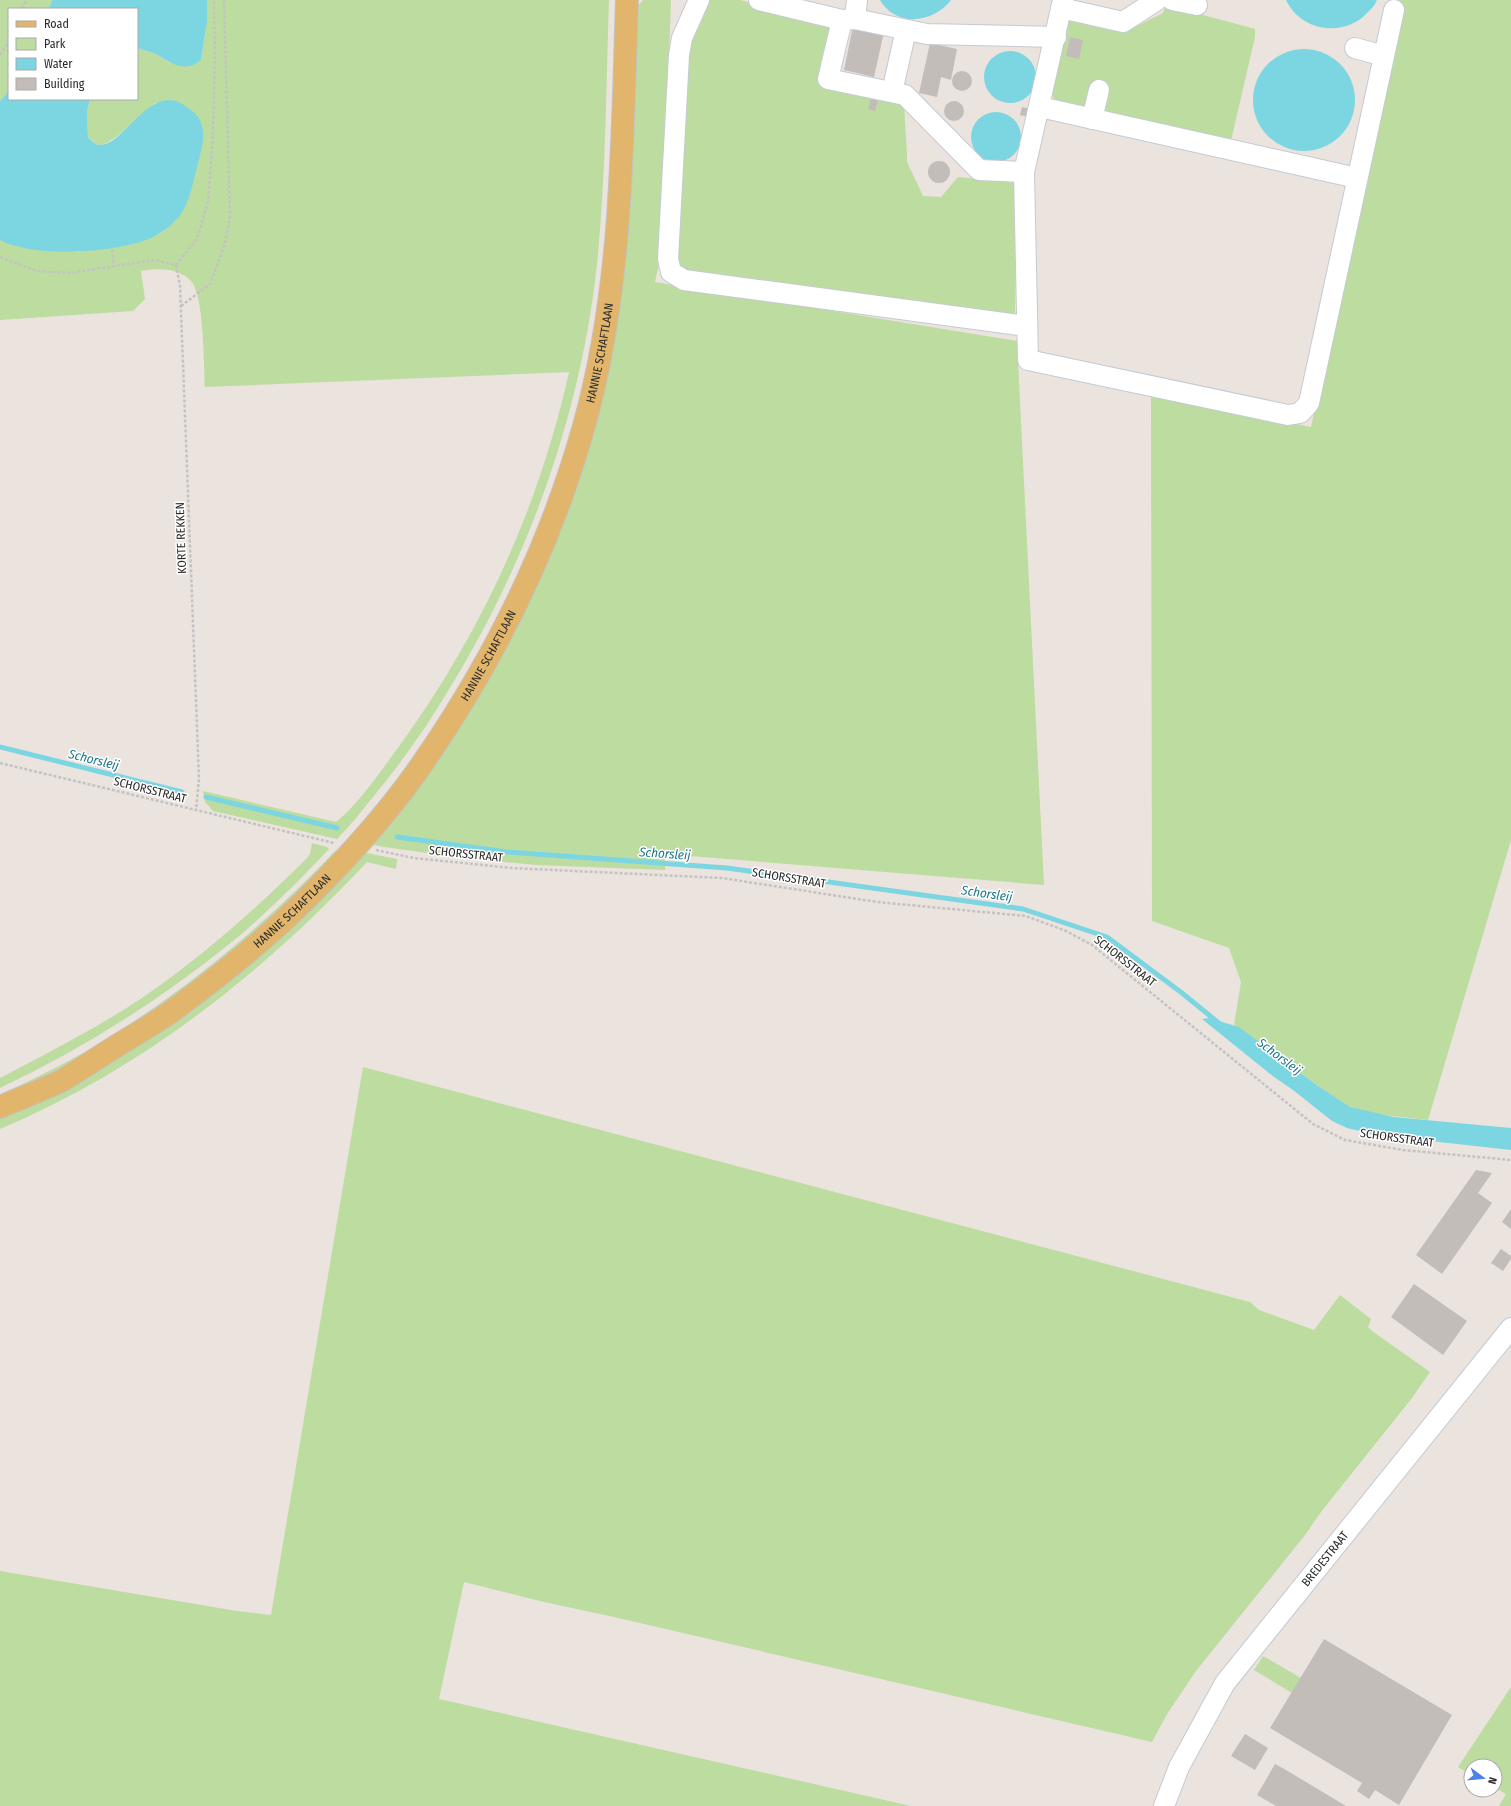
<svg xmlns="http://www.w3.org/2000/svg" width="1511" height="1806" font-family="'Fira Sans Condensed',sans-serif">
<rect width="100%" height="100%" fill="#ebe3de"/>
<g fill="#bddca0">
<polygon points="0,0 52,0 49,9 9,9 9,91 0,101"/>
<path d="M 207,0 L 609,0 C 606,88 606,176 597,264 C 581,413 529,558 451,686 C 428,725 402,762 373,797 C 361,812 350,826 337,839 L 213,811 L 205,802 L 203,791 L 336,822 C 359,804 382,769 400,745 C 481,633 539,508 569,372 L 205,387 C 204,366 204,294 191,281 C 178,268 158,268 141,271 L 145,299 L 133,311 L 0,320 L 0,240 L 27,248 L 78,252 L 161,233 L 175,221 L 202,127 C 193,103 178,107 155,103 C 144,112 112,144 101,145 C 95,145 92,140 88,137 L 87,111 L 90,99 L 137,99 L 137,48 L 157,54 L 170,63 L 201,60 L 207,22 Z"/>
<polygon points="643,0 671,0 662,249 655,282 1017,341 1044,885 665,854 665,870 536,865 463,858 384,847 374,845 372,842 415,786 578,471 634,11"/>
<polygon points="687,0 740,0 818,20 828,27 833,36 823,87 904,105 907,153 907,162 923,196 941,197 958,177 1016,183 1015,314 677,272"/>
<polygon points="1399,0 1511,0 1511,840 1428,1120 1376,1114 1350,1107 1343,1104 1234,1025 1241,982 1229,948 1152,921 1151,395 1311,427 1374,127"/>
<polygon points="1166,5 1255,29 1255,37 1230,145 1054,99 1051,89 1066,19 1125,32 1163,13"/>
<path d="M 312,843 L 327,847 L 329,849 C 296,884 261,919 223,949 C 154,1004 80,1050 0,1088 L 0,1078 C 49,1052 99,1027 145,996 C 204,955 257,908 307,858 L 310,854 Z"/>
<path d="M 336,850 L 339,853 L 276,917 L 197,983 L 62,1070 L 0,1100 L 0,1095 C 35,1078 71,1061 105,1040 C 190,987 267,923 336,850 Z"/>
<path d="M 367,853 L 397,859 L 396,869 L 367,862 C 262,974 142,1069 0,1129 L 0,1117 L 69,1083 L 360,854 Z"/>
<polygon points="363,1067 1250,1302 1259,1310 1314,1330 1340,1295 1371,1319 1368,1327 1372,1331 1430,1372 1412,1398 1321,1512 1305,1535 1196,1671 1167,1714 1152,1742 614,1617 544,1602 464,1582 439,1699 911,1806 0,1806 0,1571 237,1611 271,1615"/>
<polygon points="1263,1656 1394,1732 1385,1749 1254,1670"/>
<polygon points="1511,1687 1511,1806 1499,1806 1506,1794 1495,1788 1495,1766 1471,1766 1471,1775 1458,1767"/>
</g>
<g fill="#7cd6e2">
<path d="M 52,0 L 207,0 L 207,22 L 201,60 C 186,73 172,64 158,55 C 152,52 144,50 137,48 L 137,9 L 49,9 Z"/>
<path d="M 880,0 L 951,0 C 934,23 896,28 880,0 Z"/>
<path d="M 1286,0 L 1377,0 C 1375,5 1372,8 1368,12 C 1345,38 1301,32 1286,0 Z"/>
<circle cx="1304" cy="100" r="51"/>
<circle cx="1010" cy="77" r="26"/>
<path d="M 9,91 L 9,99 L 90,99 L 87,111 L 88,137 C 91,140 95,145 100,145 C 125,145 150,82 184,105 C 189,109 195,112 198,117 C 208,132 201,151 197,167 C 192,186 189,208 174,222 C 166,230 156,236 146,240 C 110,253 34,258 0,240 L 0,101 Z"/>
<circle cx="996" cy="137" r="25"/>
<polygon points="1209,1018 1239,1027 1318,1086 1350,1107 1394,1117 1511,1128 1511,1150 1376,1135 1347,1128 1332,1121 1293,1090 1274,1077 1202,1019"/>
</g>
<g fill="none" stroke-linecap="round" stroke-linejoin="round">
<g stroke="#7cd6e2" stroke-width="5">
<polyline points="0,747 182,792"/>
<polyline points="206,797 337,828"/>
<polyline points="397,837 507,852 727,868 1023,909 1107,937 1182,993 1220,1024"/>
</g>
</g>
<g fill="#c3bdba">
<polygon points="853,26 884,32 874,77 844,70"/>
<polygon points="1070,37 1083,40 1079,59 1066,56"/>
<polygon points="930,43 957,49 951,80 941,77 937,97 919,93"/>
<circle cx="962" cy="81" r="10"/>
<polygon points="871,98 878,100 875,111 868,109"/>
<circle cx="954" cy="111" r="10"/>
<polygon points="1022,107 1031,109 1029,117 1020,115"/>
<circle cx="939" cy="172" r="11"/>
<polygon points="1476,1170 1492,1173 1478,1193 1492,1203 1442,1274 1416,1255"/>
<polygon points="1511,1209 1511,1229 1502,1222"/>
<polygon points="1501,1249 1511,1256 1511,1259 1503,1271 1491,1263"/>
<polygon points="1414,1284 1467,1321 1443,1355 1391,1317"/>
<polygon points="1324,1639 1452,1715 1399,1805 1375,1790 1369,1799 1357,1791 1362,1783 1270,1728"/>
<polygon points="1245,1734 1268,1748 1255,1770 1231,1756"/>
<polygon points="1275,1764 1286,1770 1346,1806 1276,1806 1257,1795"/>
</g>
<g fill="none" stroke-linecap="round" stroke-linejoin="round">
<g stroke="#c5cad2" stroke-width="22">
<g id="minor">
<polyline points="699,0 682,38 679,55 668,259 671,272 684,280 1027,326"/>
<polyline points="759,0 842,20 828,79 905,95 979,170 1024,172"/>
<polyline points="1063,0 1024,172 1028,360 1288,415 1300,413 1309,403 1394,10"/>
<polyline points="1172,0 1197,5"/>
<polyline points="1061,8 1123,22 1157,0"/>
<polyline points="855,19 857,0"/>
<polyline points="842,20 855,19 927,34 1056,37"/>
<polyline points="1355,48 1384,56"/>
<polyline points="892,92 906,30"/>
<polyline points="1040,107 1357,178"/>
<polyline points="1092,119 1099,90"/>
<path id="s1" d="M 1164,1806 L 1179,1767 L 1225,1683 L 1511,1328"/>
</g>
</g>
<g stroke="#c3c3c3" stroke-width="24">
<g id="major">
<path id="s2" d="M 0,1107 C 21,1098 43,1090 63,1080 C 80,1070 97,1058 115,1047 C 134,1035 154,1024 172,1011 C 220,976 272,934 313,892 C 352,853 396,803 427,757 C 496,656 551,544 584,426 C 623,287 622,143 627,0"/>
</g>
</g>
<g stroke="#c3c3c3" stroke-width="2.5" stroke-dasharray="3 2" stroke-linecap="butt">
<polyline points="23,9 26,0"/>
<polyline points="0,55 9,41"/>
<polyline points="112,250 114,266"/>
<polyline points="0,257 37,271 69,273 154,260 176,265"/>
<polyline points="176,265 180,286 199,779 196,811"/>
<polyline points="176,265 197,239 208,202 213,135 215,55 214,0"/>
<polyline points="181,306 210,284 225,244 230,216 224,0"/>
<polyline points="0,763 334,843"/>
<polyline points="376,850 414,858 511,868 722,878 877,902 1026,916 1066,931 1092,945 1313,1124 1345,1140 1403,1150 1511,1160"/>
</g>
<use href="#minor" stroke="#fff" stroke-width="20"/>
<use href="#major" stroke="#e2b56c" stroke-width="22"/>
</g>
<g text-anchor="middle" stroke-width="3" stroke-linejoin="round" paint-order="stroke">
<g font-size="12" fill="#2a2a2a" stroke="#fff">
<text dy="4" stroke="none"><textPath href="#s2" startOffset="1002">HANNIE SCHAFTLAAN</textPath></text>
<text transform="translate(181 538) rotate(-92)" y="4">KORTE REKKEN</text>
<text dy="4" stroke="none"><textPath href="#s2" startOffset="678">HANNIE SCHAFTLAAN</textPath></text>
<text transform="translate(150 790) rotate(14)" y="4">SCHORSSTRAAT</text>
<text transform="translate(466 854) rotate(6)" y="4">SCHORSSTRAAT</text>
<text transform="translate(789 878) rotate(9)" y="4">SCHORSSTRAAT</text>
<text dy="4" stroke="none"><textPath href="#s2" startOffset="354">HANNIE SCHAFTLAAN</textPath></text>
<text transform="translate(1125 961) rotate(38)" y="4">SCHORSSTRAAT</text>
<text transform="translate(1397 1138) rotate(8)" y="4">SCHORSSTRAAT</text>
<text dy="4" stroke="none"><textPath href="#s1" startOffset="297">BREDESTRAAT</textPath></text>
</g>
<g font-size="13" font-style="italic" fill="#1c778d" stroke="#fff">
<text transform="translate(94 759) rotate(14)" y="5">Schorsleij</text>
<text transform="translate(665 853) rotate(4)" y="5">Schorsleij</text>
<text transform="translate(987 893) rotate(8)" y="5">Schorsleij</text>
<text transform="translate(1280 1056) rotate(37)" y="5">Schorsleij</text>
</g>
</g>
<rect x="8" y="8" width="130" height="92" fill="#ffffff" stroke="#aaaaaa"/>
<rect x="16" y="21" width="20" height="6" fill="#e2b56c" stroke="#aaaaaa"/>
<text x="44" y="28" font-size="12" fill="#2a2a2a">Road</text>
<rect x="16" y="38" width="20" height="12" fill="#bddca0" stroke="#aaaaaa"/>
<text x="44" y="48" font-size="12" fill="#2a2a2a">Park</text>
<rect x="16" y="58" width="20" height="12" fill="#7cd6e2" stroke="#aaaaaa"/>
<text x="44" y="68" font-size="12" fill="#2a2a2a">Water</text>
<rect x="16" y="78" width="20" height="12" fill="#c3bdba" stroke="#aaaaaa"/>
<text x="44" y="88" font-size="12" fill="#2a2a2a">Building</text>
<g transform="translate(1483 1778) rotate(106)"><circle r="19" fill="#ffffff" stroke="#aaaaaa"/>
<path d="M0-3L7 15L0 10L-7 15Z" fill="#4f82e7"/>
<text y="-6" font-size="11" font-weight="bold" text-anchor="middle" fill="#2a2a2a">N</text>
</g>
</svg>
